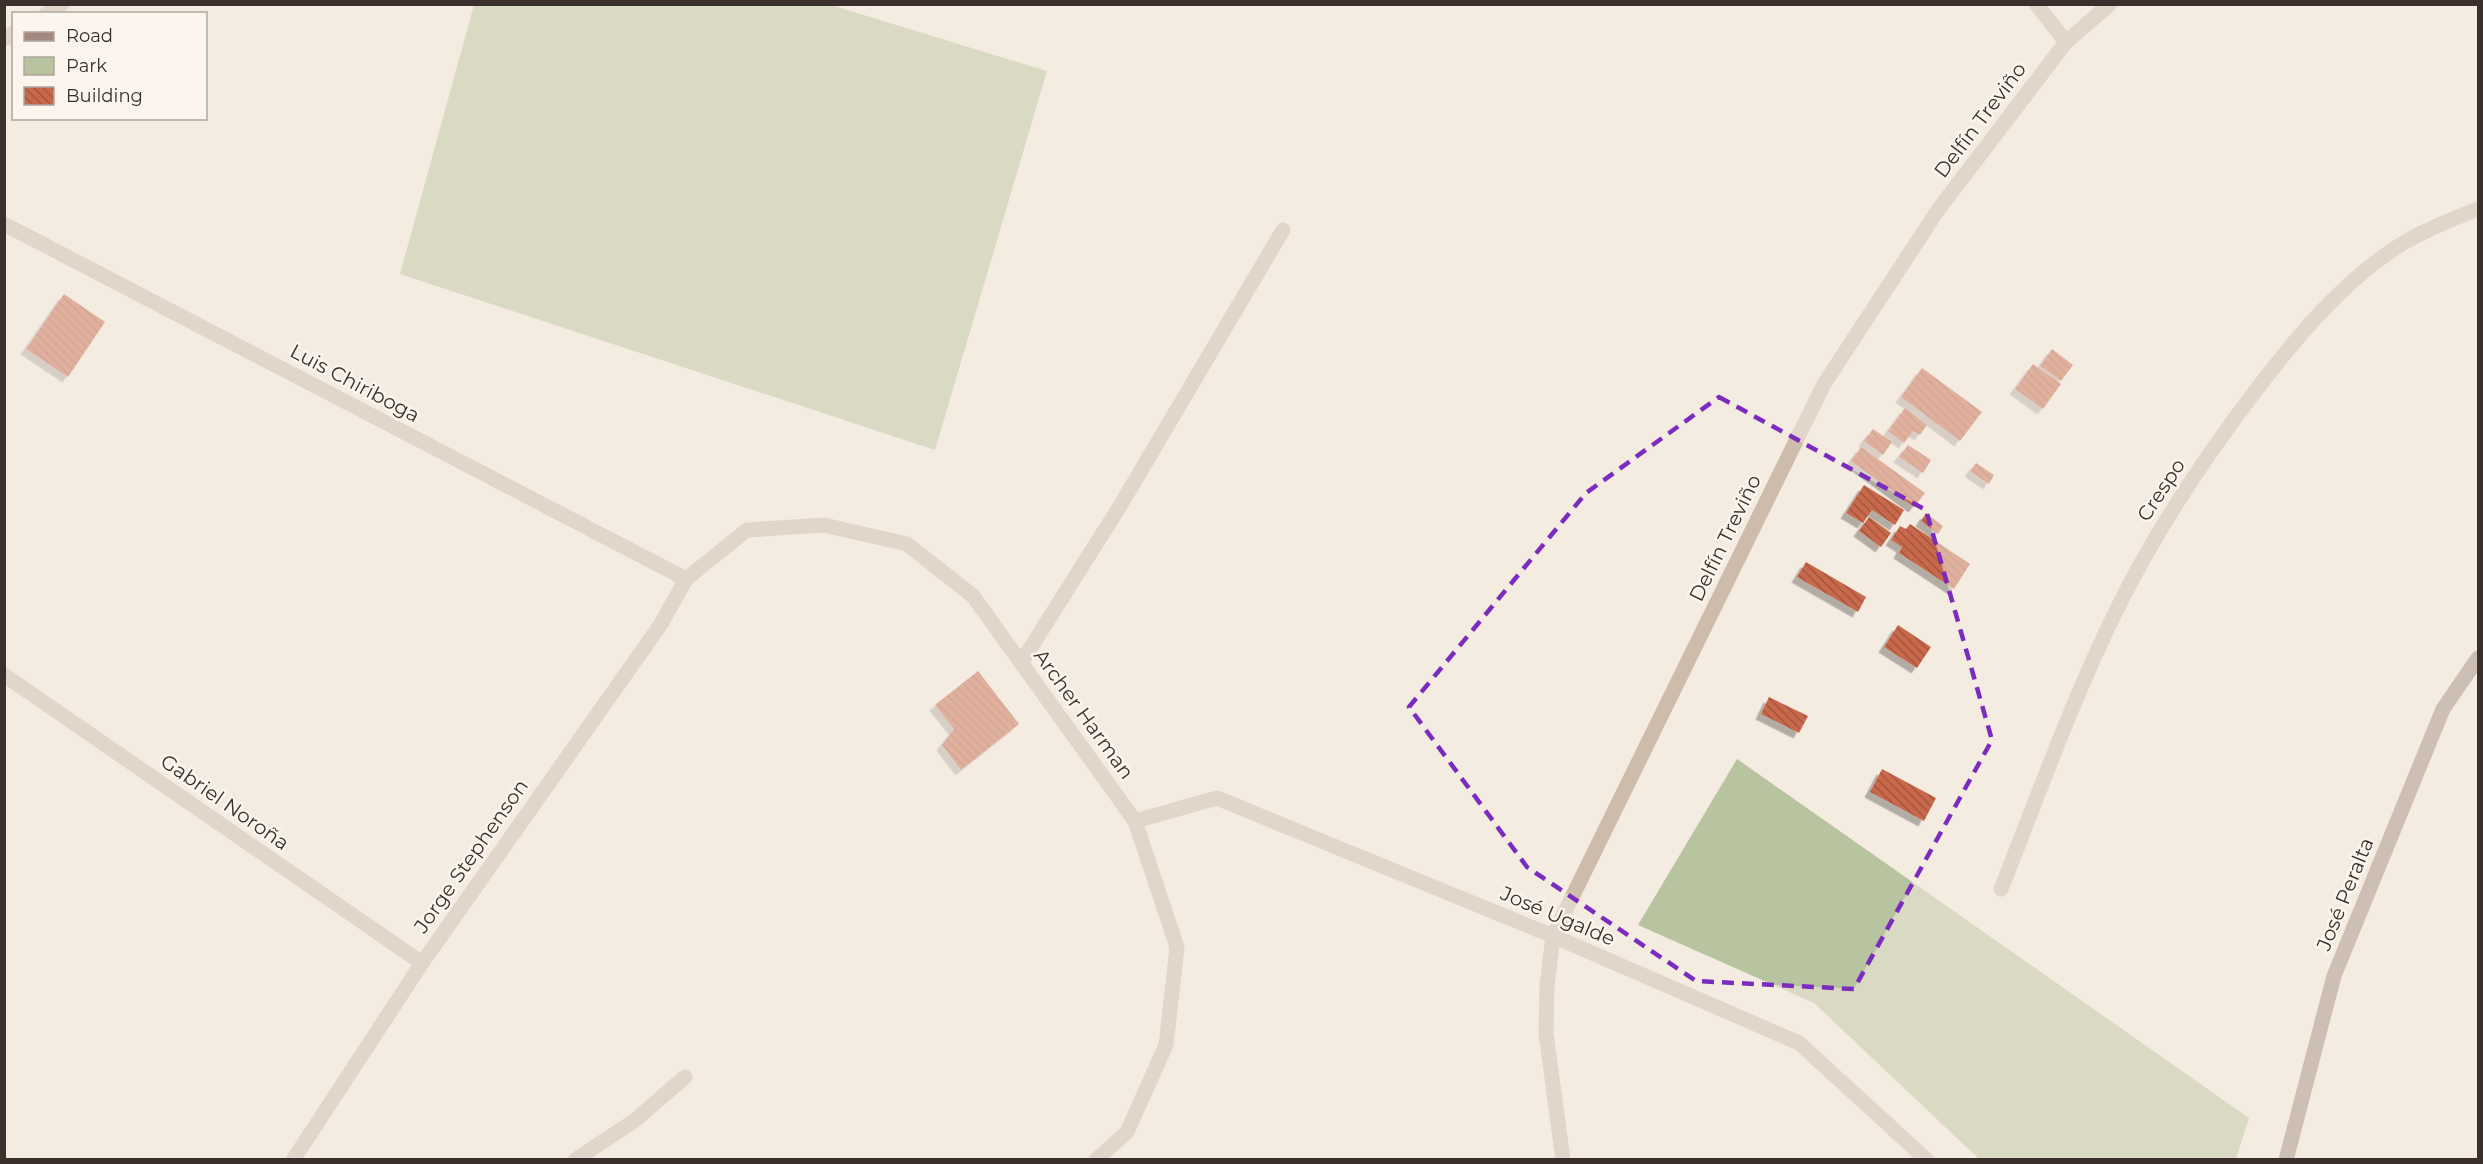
<svg xmlns="http://www.w3.org/2000/svg" width="2483" height="1164" font-family="Montserrat,sans-serif">
<defs>
<pattern id="building-back-hatch" width="6" height="6" patternUnits="userSpaceOnUse" patternTransform="scale(1.5)"><rect width="6" height="6" fill="#c8694b"/><path d="M-1 5l2 2M0 0l6 6M5-1l2 2" fill="none" stroke="#a4573f"/></pattern>
<filter id="shadow"><feDropShadow dx="-5.5" dy="5.5" stdDeviation="0" flood-color="#0004"/></filter>
</defs>
<rect width="100%" height="100%" fill="#f4ebe1"/>
<g fill="#b8c4a0">
<polygon points="474,5 831,5 1047,71 935,450 400,274"/>
<polygon points="1737,759 2249,1118 2236,1159 1979,1159 1814,1003 1638,925"/>
</g>
<g fill="url(#building-back-hatch)" filter="url(#shadow)">
<polygon points="64,294 105,322 68,377 26,349"/>
<polygon points="2052,349 2073,365 2061,381 2040,366"/>
<polygon points="2033,364 2061,384 2043,409 2015,389"/>
<polygon points="1922,368 1982,412 1960,441 1901,397"/>
<polygon points="1905,408 1927,425 1920,435 1913,431 1904,443 1888,431"/>
<polygon points="1873,429 1892,442 1883,455 1864,441"/>
<polygon points="1908,445 1931,460 1923,473 1899,457"/>
<polygon points="1861,447 1925,493 1914,507 1851,461"/>
<polygon points="1976,463 1994,475 1989,484 1970,471"/>
<polygon points="1864,485 1904,510 1895,525 1872,510 1863,523 1846,513"/>
<polygon points="1926,513 1943,526 1938,534 1921,521"/>
<polygon points="1869,517 1891,533 1881,547 1859,531"/>
<polygon points="1910,524 1970,564 1954,589 1899,553 1902,547 1891,540 1900,526 1906,529"/>
<polygon points="1806,562 1866,597 1858,612 1797,577"/>
<polygon points="1898,625 1931,647 1917,668 1884,647"/>
<polygon points="978,671 1019,724 961,770 942,745 954,729 935,705"/>
<polygon points="1769,697 1808,716 1799,733 1761,714"/>
<polygon points="1882,769 1936,798 1924,821 1870,792"/>
</g>
<g fill="none" stroke-linecap="round" stroke-linejoin="round">
<g stroke="#cdbbac" stroke-width="15">
<polyline points="1021,663 1120,506 1283,230"/>
<polyline points="575,1160 634,1121 685,1077"/>
</g>
<g stroke="#cdbbac" stroke-width="15">
<polyline points="2036,4 2066,42"/>
<polyline points="4,224 686,579"/>
<polyline points="4,675 422,963"/>
<polyline points="1135,821 1217,798 1553,936 1799,1043 1927,1160"/>
<path d="M 2001,889 C 2038,796 2072,700 2117,609 C 2156,530 2206,455 2260,385 C 2299,334 2343,282 2397,247 C 2422,231 2450,220 2478,209"/>
<polyline points="293,1160 422,963 661,624 686,579 747,530 824,525 907,544 973,596 1135,821 1177,947 1166,1045 1127,1132 1096,1160"/>
<polyline points="1563,1160 1546,1033 1547,986 1553,936 1824,384 1938,210 2066,42 2110,4"/>
</g>
<g stroke="#cdbbac" stroke-width="15">
<polyline points="46,14 62,4"/>
<polyline points="4,39 14,33"/>
</g>
<polyline stroke="#a18a7d" stroke-width="15" points="2286,1160 2334,976 2443,709 2478,658"/>
</g>
<path d="M0 0H2483V1164H0ZM 1719,397 L 1926,510 L 1992,740 L 1854,989 L 1696,981 L 1527,867 L 1409,707 L 1586,493 Z" fill="#f4ebe1" fill-opacity=".55" fill-rule="evenodd"/>
<path fill="none" stroke="#7b2cbf" stroke-width="4.5" stroke-dasharray="12 8" stroke-linejoin="round" d="M 1719,397 L 1926,510 L 1992,740 L 1854,989 L 1696,981 L 1527,867 L 1409,707 L 1586,493 Z"/>
<g text-anchor="middle" stroke-width="5" stroke-linejoin="round" paint-order="stroke">
<g font-size="20" fill="#3b302b" stroke="#fbf5ee">
<text transform="translate(1980 120) rotate(-53)" y="7">Delfín Treviño</text>
<text transform="translate(355 383) rotate(28)" y="7">Luis Chiriboga</text>
<text transform="translate(2161 490) rotate(-57)" y="7">Crespo</text>
<text transform="translate(1725 538) rotate(-64)" y="7">Delfín Treviño</text>
<text transform="translate(1084 714) rotate(54)" y="7">Archer Harman</text>
<text transform="translate(225 802) rotate(35)" y="7">Gabriel Noroña</text>
<text transform="translate(471 856) rotate(-55)" y="7">Jorge Stephenson</text>
<text transform="translate(2345 894) rotate(-68)" y="7">José Peralta</text>
<text transform="translate(1558 916) rotate(23)" y="7">José Ugalde</text>
</g>
</g>
<rect width="2483" height="1164" fill="none" stroke="#3b302b" stroke-width="12"/>
<rect x="12" y="12" width="195" height="108" fill="#fbf5ee" stroke="#aea6a0" stroke-width="1.5"/>
<rect x="24" y="32" width="30" height="9" fill="#a18a7d" stroke="#aea6a0" stroke-width="1.5"/>
<text x="66" y="42" font-size="18" fill="#3b302b">Road</text>
<rect x="24" y="57" width="30" height="18" fill="#b8c4a0" stroke="#aea6a0" stroke-width="1.5"/>
<text x="66" y="72" font-size="18" fill="#3b302b">Park</text>
<rect x="24" y="87" width="30" height="18" fill="url(#building-back-hatch)" stroke="#aea6a0" stroke-width="1.5"/>
<text x="66" y="102" font-size="18" fill="#3b302b">Building</text>
</svg>
